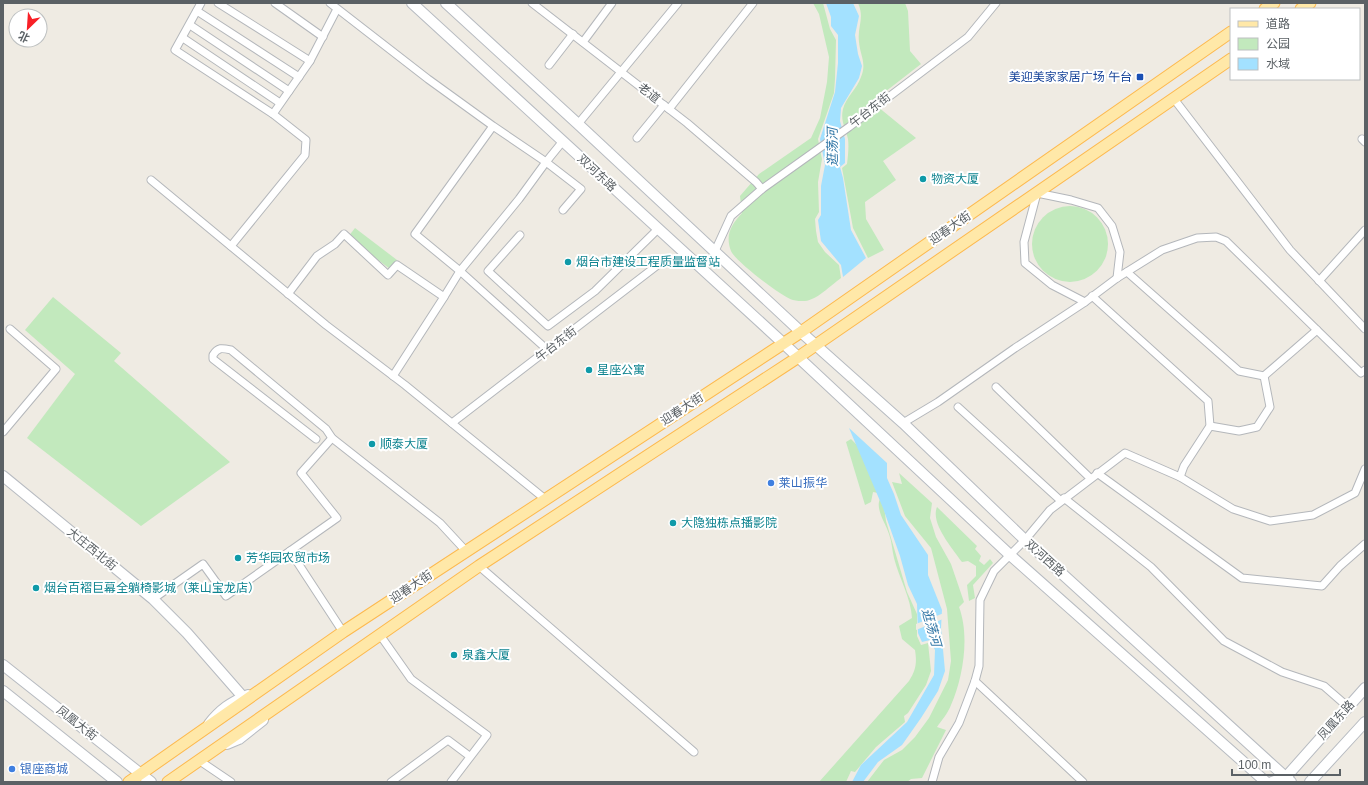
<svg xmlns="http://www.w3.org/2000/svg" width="1368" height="785" font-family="Helvetica,'Noto Sans SC',sans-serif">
<rect width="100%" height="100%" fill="#efebe3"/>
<g fill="#c2e9bd">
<path d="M 813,3 L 823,3 L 830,29 L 836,40 L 835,79 L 834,93 L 818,139 L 822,159 L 818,182 L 819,212 L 815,219 L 816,231 L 818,242 L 825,252 L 839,265 L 841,278 C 831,285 817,300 805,301 C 801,301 796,301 793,300 C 782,297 735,261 731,251 C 725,235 731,225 742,213 L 740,196 L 759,174 L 811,138 L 820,118 L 827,82 L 829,57 L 819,14 Z"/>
<path d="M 858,3 L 905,3 L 908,11 L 910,51 L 921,64 L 872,102 L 916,138 L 883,161 L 896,180 L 865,202 L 866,219 L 884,250 L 868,258 L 853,228 L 842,168 L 847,164 C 848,156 849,147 848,139 C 846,129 840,121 843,109 C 846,97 857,89 861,77 C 867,63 860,55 859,42 C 857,26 865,19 858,3 Z"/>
<circle cx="1070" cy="244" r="38"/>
<polygon points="355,228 397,260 390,269 348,237"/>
<polygon points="53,297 121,353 114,361 230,462 141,526 27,438 75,374 25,330"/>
<path d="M 851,439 L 860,448 L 882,492 L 886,521 L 907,592 L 917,614 L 917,636 L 921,645 L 928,643 L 931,671 L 926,685 L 908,713 L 904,716 L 905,722 L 876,747 L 855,772 L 851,771 L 846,782 L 819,782 L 909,681 C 916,670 917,663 915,650 L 902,639 L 899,626 L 912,618 C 911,598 899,578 894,558 C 892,550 892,542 889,534 C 886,524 875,509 880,499 L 878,493 L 873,492 L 871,502 L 865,505 L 846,442 Z"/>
<path d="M 899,473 L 932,503 L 930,518 L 936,537 L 951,564 L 964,602 L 959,607 C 970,636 963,678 951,705 C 948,713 942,720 937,727 L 946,730 L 922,778 L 911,779 L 907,782 L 867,782 L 884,760 L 902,750 L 915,737 L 929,718 L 948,680 L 951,661 L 947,609 L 931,548 L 905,516 L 892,482 L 902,484 Z"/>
<path d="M 937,507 L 977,546 L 975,549 L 981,556 L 979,561 L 984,565 L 990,559 L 993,563 L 973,585 L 975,598 L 969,601 L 967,585 L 976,576 L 976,566 L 968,561 L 962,562 C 953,549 930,523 937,507 Z"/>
</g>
<g fill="#a3e1ff">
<polygon points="826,3 853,3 859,16 855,35 858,54 862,66 859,78 841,108 840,121 845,139 845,163 840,167 843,178 851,230 866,258 843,277 841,265 821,241 818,220 821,215 821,186 825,165 820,139 835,92 838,63 838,35 831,26 831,17"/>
<polygon points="849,428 887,463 887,478 894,494 901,515 928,555 928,575 942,610 941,628 945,671 938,691 921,718 902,745 878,762 863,782 852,782 861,765 907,722 934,675 935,650 930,640 922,642 918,633 917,604 908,585 900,556 883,508"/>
</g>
<polygon fill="#efebe3" points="944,613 943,619 916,630 916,624"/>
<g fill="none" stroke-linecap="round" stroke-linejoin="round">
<g stroke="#b4b7bb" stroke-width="9">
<g id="street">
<polyline points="201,3 175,50 273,114 306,140 305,155 231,246"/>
<polyline points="218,3 310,61"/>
<polyline points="275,3 323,37"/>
<polyline points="330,3 428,79 493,126 415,234 460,271 519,199 546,162 493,126"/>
<polyline points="532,3 687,123 756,182 762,189"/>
<polyline points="197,11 299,77"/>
<polyline points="190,25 289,91"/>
<polyline points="183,38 280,103"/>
<polyline points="583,42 612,3"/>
<polyline points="549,65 573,34"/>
<polyline points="1174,99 1290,250 1365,329"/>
<polyline points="669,109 753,3"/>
<polyline points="273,114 310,61 337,9"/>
<polyline points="578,124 678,3"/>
<polyline points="637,138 664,105"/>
<polyline points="1362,139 1365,142"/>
<polyline points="563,141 546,162 581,189 563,210"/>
<polyline points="151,180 326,325 405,385 545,499"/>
<polyline points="520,235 488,271 548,326 595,291 658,229"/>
<polyline points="715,251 731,216 762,189 849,127 968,37 996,3"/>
<polyline points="1127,272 1239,371 1264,376 1317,330"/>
<polyline points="1319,281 1365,230"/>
<polyline points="288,294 317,256 335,244 344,234 388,275 397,265 444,297 393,376"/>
<polyline points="444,297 460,271 542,345"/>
<polyline points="1085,302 1052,285 1025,263 1024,242 1037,193 1071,200 1098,208 1112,226 1120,252 1117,278"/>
<polyline points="996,387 1090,478"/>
<polyline points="958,407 1061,501"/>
<polyline points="452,423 659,264"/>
<polyline points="903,423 938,402 1015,348 1085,302 1117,278 1162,250 1197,238 1216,237 1226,241 1361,373 1365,370"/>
<polyline points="1210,426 1239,431 1257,427 1270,407 1264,376"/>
<polyline points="3,432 56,369 10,329"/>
<path d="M 316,439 L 213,359 L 213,355 C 218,347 222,348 231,350 L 326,429 L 332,438 L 440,523 L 465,550"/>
<polyline points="1097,473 1242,578 1322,586 1340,566 1365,544"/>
<polyline points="1180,477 1233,509 1270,521 1313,515 1355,493 1365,469"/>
<polyline points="1064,498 1151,567 1224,641 1282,672 1324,686 1348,707"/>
<polyline points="290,551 343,632"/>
<polyline points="479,566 694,752"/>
<polyline points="153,599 203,564 226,596 337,518 301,473 332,438"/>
<polyline points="380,635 411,679 487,735 451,782"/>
<polyline points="975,681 1083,782"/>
<polyline points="200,761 231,782"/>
<polyline points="391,782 448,740 468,755"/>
<polyline points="932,782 939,757 959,723 975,681 979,666 980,600 994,571 1025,540 1050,510 1125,453 1180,477 1184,466 1210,426 1208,401 1092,296"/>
</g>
</g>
<g stroke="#b7bbc1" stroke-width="12">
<g id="secondary">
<polyline points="412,3 783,343 1010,555 1266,782"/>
<polyline points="446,3 578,124 801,332 903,423 1025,540 1291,782"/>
<polyline points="3,476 153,599 187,633 243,697"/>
<polyline points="3,665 151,782"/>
<polyline points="3,691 117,782"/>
<path d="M 209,724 C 220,710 231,702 248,695"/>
<polyline points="227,744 239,739 263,720"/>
<polyline points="1272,782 1286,777 1365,688"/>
<polyline points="1310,782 1365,722"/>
</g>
</g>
<g stroke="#fdb94e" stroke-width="13">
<g id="primary">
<polyline points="1265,9 1274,3"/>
<polyline points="1301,9 1310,3"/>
<polyline points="129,782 343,632 801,332 1231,32"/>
<polyline points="168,782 479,566 797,358 1231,59"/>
</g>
</g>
<use href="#street" stroke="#fff" stroke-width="7"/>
<use href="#secondary" stroke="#fff" stroke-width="10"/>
<use href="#primary" stroke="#ffe8a8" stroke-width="11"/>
</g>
<rect fill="#1a4fb4" stroke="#fff" stroke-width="1.5" x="1136" y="73" width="8" height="8" rx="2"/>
<g fill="#0f9aa8" stroke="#fff" stroke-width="1.5">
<circle cx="923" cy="179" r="4"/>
<circle cx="568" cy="262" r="4"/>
<circle cx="589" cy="370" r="4"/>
<circle cx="372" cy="444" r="4"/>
<circle cx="673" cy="523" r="4"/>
<circle cx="238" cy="558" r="4"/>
<circle cx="36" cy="588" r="4"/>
<circle cx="454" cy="655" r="4"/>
</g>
<g fill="#3f7fe0" stroke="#fff" stroke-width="1.5">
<circle cx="771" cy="483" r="4"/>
<circle cx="12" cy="769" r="4"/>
</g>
<g text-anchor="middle" stroke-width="4" stroke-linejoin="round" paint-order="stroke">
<g font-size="12" fill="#164399" stroke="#fff" text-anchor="end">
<text x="1132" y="81">美迎美家家居广场 午台</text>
</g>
<g font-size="12" fill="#5b6165" stroke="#fff">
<text transform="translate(649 93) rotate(38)" y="4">老道</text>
<text transform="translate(870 110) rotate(-38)" y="4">午台东街</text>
<text transform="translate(597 173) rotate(43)" y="4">双河东路</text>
<text transform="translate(950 228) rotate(-35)" y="4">迎春大街</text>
<text transform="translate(556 344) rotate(-38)" y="4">午台东街</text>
<text transform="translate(682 409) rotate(-33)" y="4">迎春大街</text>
<text transform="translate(92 549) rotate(39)" y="4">大庄西北街</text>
<text transform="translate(1045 558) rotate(42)" y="4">双河西路</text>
<text transform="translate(411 587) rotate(-34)" y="4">迎春大街</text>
<text transform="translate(1336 720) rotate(-48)" y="4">凤凰东路</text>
<text transform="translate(77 723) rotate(38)" y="4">凤凰大街</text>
</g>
<g font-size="12" fill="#0d838f" stroke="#fff" text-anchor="start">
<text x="931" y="183">物资大厦</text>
<text x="576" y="266">烟台市建设工程质量监督站</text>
<text x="597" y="374">星座公寓</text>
<text x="380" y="448">顺泰大厦</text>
<text x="681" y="527">大隐独栋点播影院</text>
<text x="246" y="562">芳华园农贸市场</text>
<text x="44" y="592">烟台百褶巨幕全躺椅影城（莱山宝龙店）</text>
<text x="462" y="659">泉鑫大厦</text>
</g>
<g font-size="12" fill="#366cbe" stroke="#fff" text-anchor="start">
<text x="779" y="487">莱山振华</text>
<text x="20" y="773">银座商城</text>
</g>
<g font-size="13" font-style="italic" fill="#3378a7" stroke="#fff">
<text transform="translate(832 147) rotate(-91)" y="5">逛荡河</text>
<text transform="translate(932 627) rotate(74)" y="5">逛荡河</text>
</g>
</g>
<rect width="1368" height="785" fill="none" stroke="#5b6165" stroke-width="8"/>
<rect x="1230" y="8" width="130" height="72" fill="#ffffff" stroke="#bdc0c1"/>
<rect x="1238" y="21" width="20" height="6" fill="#ffe8a8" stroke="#bdc0c1"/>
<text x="1266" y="28" font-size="12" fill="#5b6165">道路</text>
<rect x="1238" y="38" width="20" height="12" fill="#c2e9bd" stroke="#bdc0c1"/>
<text x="1266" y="48" font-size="12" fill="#5b6165">公园</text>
<rect x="1238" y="58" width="20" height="12" fill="#a3e1ff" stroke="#bdc0c1"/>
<text x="1266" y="68" font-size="12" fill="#5b6165">水域</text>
<g transform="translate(28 28) rotate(205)"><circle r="19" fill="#ffffff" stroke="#bdc0c1"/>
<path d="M0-3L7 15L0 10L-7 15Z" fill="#f82027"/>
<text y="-6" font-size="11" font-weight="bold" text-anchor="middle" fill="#5b6165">北</text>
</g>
<path d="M1232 769v6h108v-6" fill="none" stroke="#5b6165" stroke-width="2"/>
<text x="1238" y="769" font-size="12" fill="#5b6165" stroke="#ffffff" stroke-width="3" paint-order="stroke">100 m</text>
</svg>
